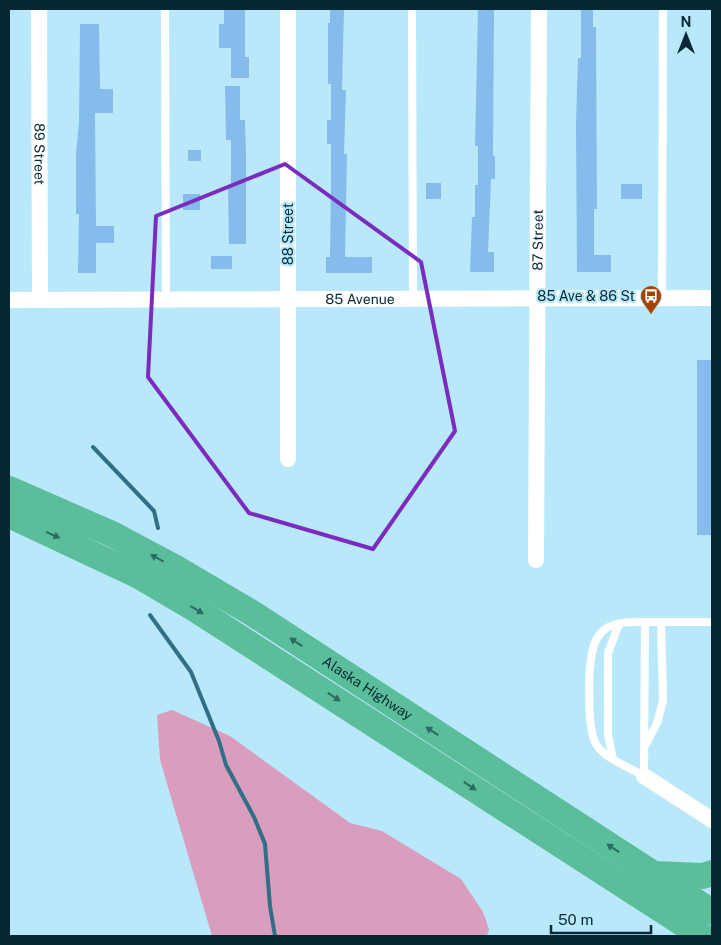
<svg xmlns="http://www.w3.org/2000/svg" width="721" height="945" font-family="'Public Sans',sans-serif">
<rect width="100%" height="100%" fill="#bae8fb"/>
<polygon fill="#d99dbe" points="172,710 230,736 350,823 382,831 461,879 483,912 489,929 487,936 212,936 160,760 157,715"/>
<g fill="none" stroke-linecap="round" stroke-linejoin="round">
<g stroke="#316f87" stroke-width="4">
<polyline points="93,447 154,511 158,528"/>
<polyline points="150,615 191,672 219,741 226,765 254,817 265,844 270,906 275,936"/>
</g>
</g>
<g fill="#85bceb">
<polygon points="224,9 245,9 245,57 249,57 249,78 231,78 231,48 219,48 219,24 224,24"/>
<polygon points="330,9 344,9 342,90 346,90 344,154 347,154 345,257 372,257 372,273 326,273 326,257 330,257 331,184 331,144 327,144 327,120 331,120 331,84 328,84 328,23 330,23"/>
<polygon points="478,9 494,9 493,156 495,156 495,179 491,179 488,252 494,252 494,272 470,272 472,217 475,217 475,185 478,185 478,146 475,146"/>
<polygon points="581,9 593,9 593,27 596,27 597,209 594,209 594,255 611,255 611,272 577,272 576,123 578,58 581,58"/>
<polygon points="80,24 99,24 100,89 113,89 113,113 95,113 96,226 114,226 114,243 96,243 96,273 78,273 79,214 76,214 76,154 79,122"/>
<polygon points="225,86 240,86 240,120 245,120 246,154 246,244 229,244 228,187 231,187 231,140 226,140"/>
<rect x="188" y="150" width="13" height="11"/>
<rect x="426" y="183" width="15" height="16"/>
<rect x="621" y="184" width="21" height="15"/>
<rect x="183" y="194" width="17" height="16"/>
<rect x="211" y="256" width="21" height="13"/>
<rect x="697" y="360" width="15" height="175"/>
</g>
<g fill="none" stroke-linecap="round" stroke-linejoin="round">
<g stroke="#fff" stroke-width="8">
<polyline points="165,9 166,299"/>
<polyline points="412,9 413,298"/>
<polyline points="662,298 663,9"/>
<path d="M 645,622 C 632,622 615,621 604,630 C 599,634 594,642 593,649 C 588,667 587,729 596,744 C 605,759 629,767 644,776 L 645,622 L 712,622"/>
<polyline points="645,746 657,723 663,701 661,622"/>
<polyline points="613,759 608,735 608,653 619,624"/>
</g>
<g stroke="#fff" stroke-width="16">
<path id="s1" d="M 39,9 L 40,300"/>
<polyline points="288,9 288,459"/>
<path id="s2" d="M 9,300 L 712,298"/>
<path id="s3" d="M 536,560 L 539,9"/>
<polyline points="644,776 712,820"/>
</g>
<g stroke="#5abe9a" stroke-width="26">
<path id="s4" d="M 9,489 L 112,534 L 174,567 L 252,613 L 712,912"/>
<polyline points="9,515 139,576 195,609 702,936"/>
<polyline points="654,874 703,876 712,873"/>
</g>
</g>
<defs><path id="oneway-solid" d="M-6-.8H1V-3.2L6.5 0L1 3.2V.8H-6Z" transform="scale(1.25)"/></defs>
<g fill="#2b6c62">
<use href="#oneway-solid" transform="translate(53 535) rotate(24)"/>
<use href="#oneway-solid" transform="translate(157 558) rotate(-152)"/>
<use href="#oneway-solid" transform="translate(197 610) rotate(31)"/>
<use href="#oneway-solid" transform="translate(296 642) rotate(-147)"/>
<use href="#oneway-solid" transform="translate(334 697) rotate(33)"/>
<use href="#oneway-solid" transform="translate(432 731) rotate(-147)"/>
<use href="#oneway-solid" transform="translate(470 786) rotate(33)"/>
<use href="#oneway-solid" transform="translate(613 848) rotate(-147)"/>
</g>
<path fill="none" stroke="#7b2cbf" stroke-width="4" stroke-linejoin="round" d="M 285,164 L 421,262 L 455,431 L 373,549 L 249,513 L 148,377 L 156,216 Z"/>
<defs>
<g id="bus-pin" transform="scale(1.125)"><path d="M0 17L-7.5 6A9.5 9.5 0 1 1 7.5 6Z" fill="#a44200" stroke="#bae8fb"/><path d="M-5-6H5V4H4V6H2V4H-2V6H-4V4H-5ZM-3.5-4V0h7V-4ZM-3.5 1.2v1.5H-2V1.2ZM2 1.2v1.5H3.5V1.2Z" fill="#fff"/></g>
</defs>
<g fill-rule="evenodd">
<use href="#bus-pin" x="651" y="296"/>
</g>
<g text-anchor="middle" stroke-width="4.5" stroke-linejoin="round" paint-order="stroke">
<g font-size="14" fill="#052834" stroke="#bae8fb">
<text dy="5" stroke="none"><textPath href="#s1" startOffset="145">89 Street</textPath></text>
<text transform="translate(288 234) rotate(-90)" y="5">88 Street</text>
<text dy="5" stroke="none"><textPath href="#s3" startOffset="320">87 Street</textPath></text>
<text dy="5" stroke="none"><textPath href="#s2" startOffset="351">85 Avenue</textPath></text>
<text dy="5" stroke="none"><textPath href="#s4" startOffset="411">Alaska Highway</textPath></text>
</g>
<g font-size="14" fill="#052834" stroke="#bae8fb" text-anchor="end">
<text x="635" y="301">85 Ave &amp; 86 St</text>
</g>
</g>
<rect width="721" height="945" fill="none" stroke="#052834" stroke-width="20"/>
<g transform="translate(686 35)" stroke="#bae8fb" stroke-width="4" paint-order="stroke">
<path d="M0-4L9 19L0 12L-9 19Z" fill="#052834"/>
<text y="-8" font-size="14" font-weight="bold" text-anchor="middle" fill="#052834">N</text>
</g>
<path d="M551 925v8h100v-8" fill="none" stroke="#052834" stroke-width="2.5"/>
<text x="558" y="925" font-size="15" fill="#052834" stroke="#bae8fb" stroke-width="4" paint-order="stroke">50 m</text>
</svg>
